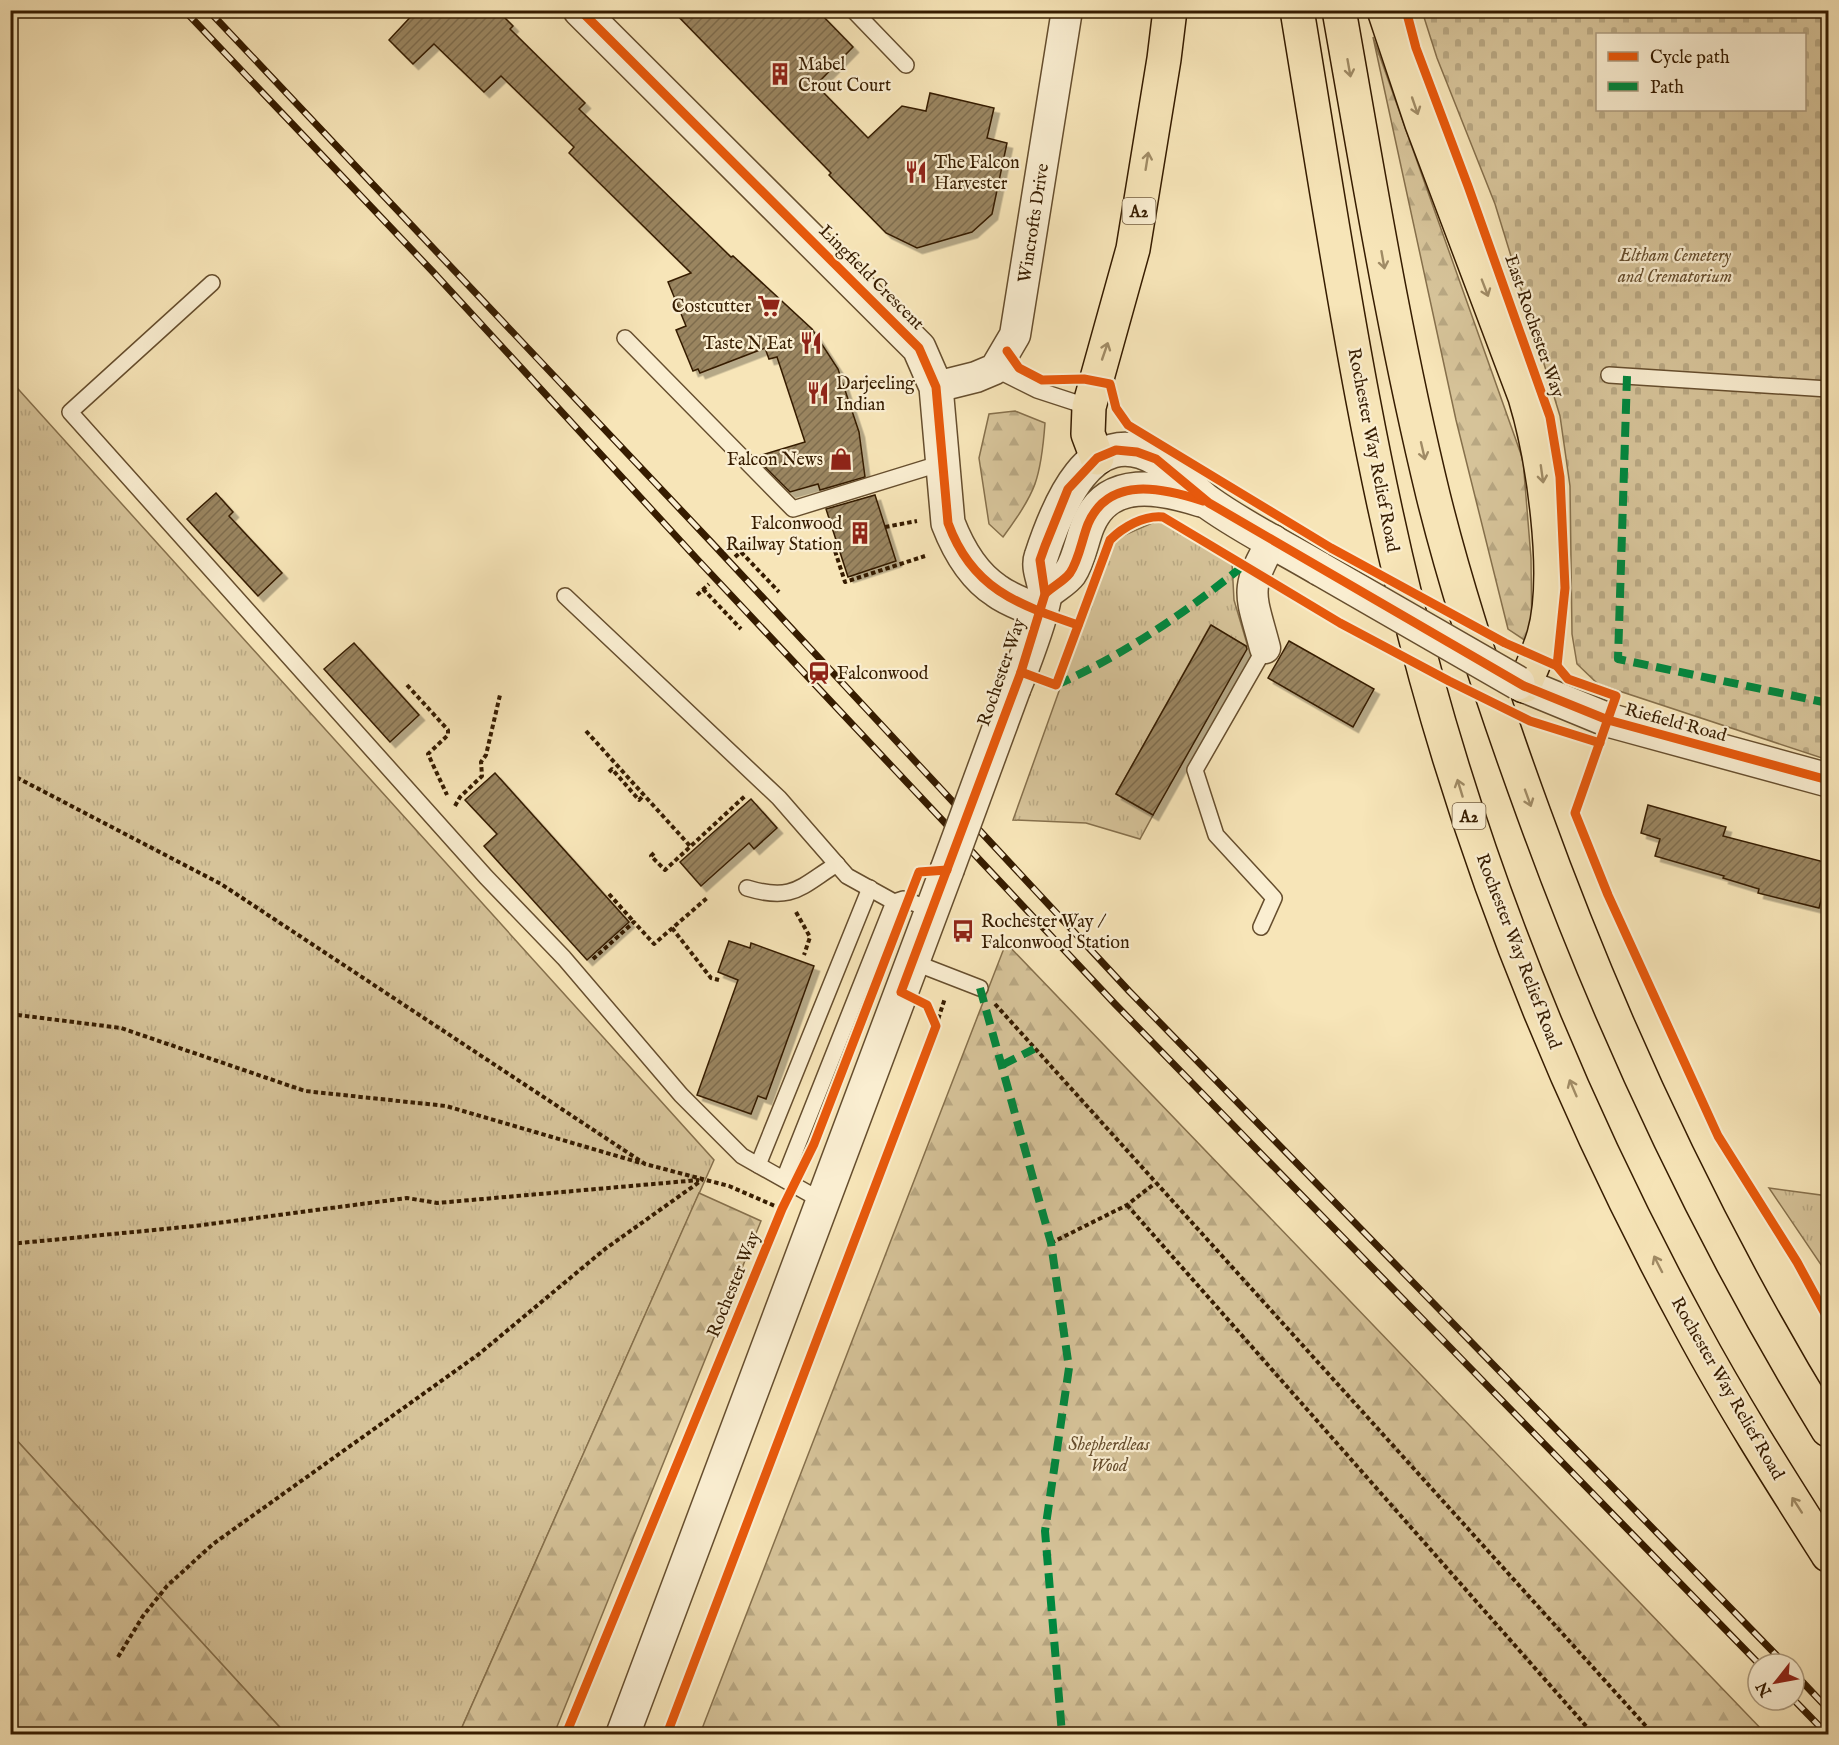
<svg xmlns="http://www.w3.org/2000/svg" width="1839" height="1745" font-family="'IM FELL English',serif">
<defs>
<pattern id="grass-tufts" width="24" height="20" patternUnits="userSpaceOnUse" patternTransform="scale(1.5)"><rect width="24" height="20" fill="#d6c399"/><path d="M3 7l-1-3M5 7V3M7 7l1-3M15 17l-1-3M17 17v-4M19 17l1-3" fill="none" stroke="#b8a782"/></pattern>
<pattern id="forest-firs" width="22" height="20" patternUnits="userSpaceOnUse" patternTransform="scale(1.5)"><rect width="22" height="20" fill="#d6c399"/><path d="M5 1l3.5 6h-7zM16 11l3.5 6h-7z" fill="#b8a782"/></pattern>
<pattern id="cemetery-stones" width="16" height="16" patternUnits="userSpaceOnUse" patternTransform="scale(1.5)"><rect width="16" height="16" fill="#d6c399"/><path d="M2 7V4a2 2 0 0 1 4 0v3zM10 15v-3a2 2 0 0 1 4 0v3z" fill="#b8a782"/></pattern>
<pattern id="building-hatch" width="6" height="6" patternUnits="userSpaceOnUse" patternTransform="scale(1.5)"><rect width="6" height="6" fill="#9a8560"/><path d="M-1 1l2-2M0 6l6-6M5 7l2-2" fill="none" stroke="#7e6c4d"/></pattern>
<filter id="shadow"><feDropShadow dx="5.5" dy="5.5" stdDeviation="0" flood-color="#0004"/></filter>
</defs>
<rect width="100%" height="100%" fill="#f7e5b8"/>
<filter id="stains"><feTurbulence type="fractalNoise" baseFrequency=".00333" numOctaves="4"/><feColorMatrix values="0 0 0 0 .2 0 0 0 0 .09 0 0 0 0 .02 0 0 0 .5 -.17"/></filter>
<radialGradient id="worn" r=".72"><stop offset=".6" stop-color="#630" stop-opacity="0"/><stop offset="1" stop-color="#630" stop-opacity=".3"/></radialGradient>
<g fill="url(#grass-tufts)" stroke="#86704c" stroke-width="1.5">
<polygon points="10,380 714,1160 459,1734 286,1734 11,1434"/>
<polygon points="1159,520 1232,563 1234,600 1248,647 1210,626 1116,794 1153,815 1140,839 1086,823 1013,820 1113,540"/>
<polygon points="1769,1188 1828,1196 1828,1275"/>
</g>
<g fill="url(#forest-firs)" stroke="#86704c" stroke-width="1.5">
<polygon points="1373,37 1523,460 1531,558 1532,645 1508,629 1456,420"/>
<path d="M 1015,411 L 1045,423 C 1041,478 1036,493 1003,537 L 989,524 L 979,458 L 989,414 Z"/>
<polygon points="1006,943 1766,1734 700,1734"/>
<polygon points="699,1193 761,1221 554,1734 459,1734"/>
<polygon points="10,1434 11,1434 286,1734 11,1734"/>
</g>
<path fill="url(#cemetery-stones)" stroke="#86704c" stroke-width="1.5" fill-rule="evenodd" d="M 1422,11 L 1828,11 L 1828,760 L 1598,684 L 1577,664 L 1572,634 L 1570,486 L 1560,416 L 1495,204 L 1437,58 ZM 1598,34 L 1804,34 L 1804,110 L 1598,110 Z"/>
<g fill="url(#building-hatch)" stroke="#361c00" stroke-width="1.5" filter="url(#shadow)">
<polygon points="417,10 497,10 513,26 510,29 585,103 579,109 731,257 733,256 812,329 838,369 859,432 865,477 820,490 818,484 790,492 755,457 805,442 777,357 769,359 765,348 700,373 698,369 693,371 676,330 686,326 668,282 691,273 569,153 574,147 501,76 484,92 434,44 413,64 389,40"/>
<polygon points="672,10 817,10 853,47 816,85 868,138 902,106 926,111 930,93 994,108 987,138 1007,143 992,214 972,232 917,248 886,233 829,175 831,173"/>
<polygon points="216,493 233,512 229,516 282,573 258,596 187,519"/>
<polygon points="875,495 896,561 848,577 826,509"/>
<polygon points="1211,625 1246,646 1247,649 1153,815 1116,794"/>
<polygon points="1289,641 1374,689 1353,727 1268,678"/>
<polygon points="354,643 419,715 390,742 324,669"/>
<polygon points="495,773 629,922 587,960 484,846 497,834 465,800"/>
<polygon points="751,799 777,828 754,849 749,843 701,886 680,862"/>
<polygon points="1648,805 1726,827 1723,836 1828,863 1828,890 1824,889 1819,908 1758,893 1759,889 1723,878 1724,876 1655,856 1660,839 1641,833"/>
<polygon points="729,941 750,948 751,943 814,966 766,1099 758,1096 751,1114 697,1095 738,980 718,972"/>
</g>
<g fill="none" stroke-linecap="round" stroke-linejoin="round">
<g stroke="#664e2e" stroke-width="18">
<g id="service">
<polyline points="853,10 906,65"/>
<polyline points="212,283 70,412 486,877 564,958 681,1095 742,1156 824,1202"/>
<polyline points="625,338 793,509 942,463"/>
<polyline points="995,369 1037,390 1089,407"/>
<polyline points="1609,375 1828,389"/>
<polyline points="565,596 779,798 847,876 894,902 903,899 932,910"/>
<path d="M 747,888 C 793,902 800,887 837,864"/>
<polyline points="1261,927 1274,898 1216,835 1195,770 1265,648"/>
<polyline points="913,962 980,988"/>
<polyline points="758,1165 870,888"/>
<polyline points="784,1179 894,902"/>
</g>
</g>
<g stroke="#664e2e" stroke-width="33">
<g id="minor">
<polyline points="936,387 976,377 995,369 1015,335 1067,10"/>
<path d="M 1265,648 C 1251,594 1243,591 1273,540"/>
</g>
</g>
<g stroke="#664e2e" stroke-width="36">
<g id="tertiary">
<path d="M 580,10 L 919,348 L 936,387 L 948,523 C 958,549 974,576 997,591 C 1009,600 1026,605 1039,612"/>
<path d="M 1045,594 C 1052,587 1064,581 1070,573 C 1079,560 1082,539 1088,525 C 1108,476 1161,487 1201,500"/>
<polyline points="1518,683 1608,720 1828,780"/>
<path d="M 1014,688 C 1022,669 1044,611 1045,593 C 1045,581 1037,568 1041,557 C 1057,508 1090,420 1157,459 C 1176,471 1191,490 1209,503 C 1244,528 1283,547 1320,569"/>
<polyline points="623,1734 947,870"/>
</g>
</g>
<g stroke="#361c00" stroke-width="36">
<g id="trunk">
<path d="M 1297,10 C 1334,233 1366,459 1426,677 C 1488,903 1579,1122 1691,1328 C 1733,1406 1781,1481 1828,1555"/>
<path d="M 1339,10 C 1368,173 1394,335 1433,495 C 1460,604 1496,710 1534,814 C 1612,1029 1709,1236 1828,1430"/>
<path d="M 1384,10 L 1422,124 L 1525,397 C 1543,456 1561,575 1544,635 C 1539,652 1531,670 1524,686"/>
<polyline points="1097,458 1088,434 1089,407 1133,249 1164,59 1170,10"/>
</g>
</g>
<g stroke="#361c00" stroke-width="4" stroke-dasharray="4.5 3" stroke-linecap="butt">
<polyline points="885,527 917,521"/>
<polyline points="835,551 845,582 925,556"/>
<polyline points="741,552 779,592"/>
<polyline points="735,557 745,548"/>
<polyline points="703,589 741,629"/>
<polyline points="697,595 709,584"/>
<polyline points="407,685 448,730 448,735 428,754 447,795"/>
<polyline points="586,731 690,846"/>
<polyline points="609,772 612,769 639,800 644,795"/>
<polyline points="10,774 221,884 645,1164 729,1186 782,1209"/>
<polyline points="455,806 460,797 482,776 481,762 486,755 500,695"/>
<polyline points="654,853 651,856 665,870 745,796"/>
<polyline points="609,894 634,922"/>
<polyline points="796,912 810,937 804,955"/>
<polyline points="672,928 711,978 719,980"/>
<polyline points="593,959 634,922 654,944 707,898"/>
<polyline points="995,1004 1653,1734"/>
<polyline points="10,1014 121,1028 305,1091 446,1106 641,1163"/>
<polyline points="936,1026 945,998"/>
<polyline points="1127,1205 1593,1734"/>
<polyline points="1051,1243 1127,1205 1154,1184"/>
<polyline points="10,1244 195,1226 407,1198 437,1203 699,1180"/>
<polyline points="118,1657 143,1616 167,1586 213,1544 479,1354 605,1249 702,1180"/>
</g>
<use href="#service" stroke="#faeed1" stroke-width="15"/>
<use href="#minor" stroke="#faeed1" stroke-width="30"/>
<use href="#tertiary" stroke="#faeed1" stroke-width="33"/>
<use href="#trunk" stroke="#f7e5b8" stroke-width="33"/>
<g stroke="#361c00" stroke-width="7">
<g id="rail">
<polyline points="184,10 434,273 697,559 1115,1004 1759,1664"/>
<polyline points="208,10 712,543 1129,991 1785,1664"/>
<polyline points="1794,1673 1828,1709"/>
<polyline points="1794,1700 1827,1734"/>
</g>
</g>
<use href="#rail" stroke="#faeed1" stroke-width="4.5" stroke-dasharray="14" stroke-linecap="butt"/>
<g stroke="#664e2e" stroke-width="36" stroke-linecap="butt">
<g id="tertiary-bridge">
<polyline points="1320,569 1518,683"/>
<polyline points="947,870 1014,688"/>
</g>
</g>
<use href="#tertiary-bridge" stroke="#faeed1" stroke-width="33"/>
<g stroke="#00873e" stroke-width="8" stroke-dasharray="15 8" stroke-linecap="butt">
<polyline points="1627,376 1618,659 1828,703"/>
<path d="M 1056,685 C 1124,655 1185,613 1243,566"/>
<polyline points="980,988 1051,1243 1069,1368 1045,1531 1062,1734"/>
<polyline points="1002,1065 1034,1049"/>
</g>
<g stroke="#faeed1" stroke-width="13">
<g id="cycleway">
<path d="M 580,10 L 919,348 L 936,387 L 948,523 C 972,589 1017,604 1078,625"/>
<polyline points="1406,10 1416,48 1468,186 1550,417 1560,477 1565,588 1557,666"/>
<polyline points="1007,351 1019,368 1042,380 1084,379 1110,384 1116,408 1128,425 1331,548 1505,643 1557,666 1568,679 1616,696 1575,813 1608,895 1718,1136 1797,1262 1828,1319"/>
<path d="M 1045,594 C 1052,587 1064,581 1070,573 C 1079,560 1082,539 1088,524 C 1109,475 1163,488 1203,501"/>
<path d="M 1021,672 L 1056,685 L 1110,540 C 1123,527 1144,515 1163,517 L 1340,623 L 1449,681 L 1530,721 L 1600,743"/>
<polyline points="566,1734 782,1209 814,1144 919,872 947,870"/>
<polyline points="667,1734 936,1026 927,1005 901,992 1021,672 1045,594 1040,560 1045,546 1068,489 1097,458 1116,450 1137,452 1156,459 1209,503 1524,686 1608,720 1828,780"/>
</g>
</g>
<use href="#cycleway" stroke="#e8590c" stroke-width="9"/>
</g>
<defs><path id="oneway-shaft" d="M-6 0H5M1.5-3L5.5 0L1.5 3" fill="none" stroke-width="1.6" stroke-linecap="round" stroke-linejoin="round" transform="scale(1.5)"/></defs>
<g stroke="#a08b65">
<use href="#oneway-shaft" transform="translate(1349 68) rotate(80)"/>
<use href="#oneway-shaft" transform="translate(1415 106) rotate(71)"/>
<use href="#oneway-shaft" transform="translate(1147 161) rotate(-81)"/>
<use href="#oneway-shaft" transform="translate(1383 260) rotate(80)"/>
<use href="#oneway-shaft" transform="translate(1485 288) rotate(69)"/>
<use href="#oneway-shaft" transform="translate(1105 351) rotate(-71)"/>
<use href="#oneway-shaft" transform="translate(1423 451) rotate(77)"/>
<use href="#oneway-shaft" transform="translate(1542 474) rotate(82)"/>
<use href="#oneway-shaft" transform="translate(1460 788) rotate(-107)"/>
<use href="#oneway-shaft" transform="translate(1528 798) rotate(70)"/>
<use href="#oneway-shaft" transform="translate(1573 1088) rotate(-113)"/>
<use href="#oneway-shaft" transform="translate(1658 1264) rotate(-117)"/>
<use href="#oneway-shaft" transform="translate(1797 1505) rotate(-123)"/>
</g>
<defs>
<g id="building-bare" transform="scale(1.8)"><path d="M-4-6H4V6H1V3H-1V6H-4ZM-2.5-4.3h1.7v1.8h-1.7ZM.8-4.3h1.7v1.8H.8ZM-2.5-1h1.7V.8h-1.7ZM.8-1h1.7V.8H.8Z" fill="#8f2418" stroke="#faeed1" stroke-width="2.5" paint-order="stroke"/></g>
<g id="restaurant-bare" transform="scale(1.8)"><path d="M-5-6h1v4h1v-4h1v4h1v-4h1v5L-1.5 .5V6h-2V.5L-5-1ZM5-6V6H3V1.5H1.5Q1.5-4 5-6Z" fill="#8f2418" stroke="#faeed1" stroke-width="2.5" paint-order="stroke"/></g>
<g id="supermarket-bare" transform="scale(1.8)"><path d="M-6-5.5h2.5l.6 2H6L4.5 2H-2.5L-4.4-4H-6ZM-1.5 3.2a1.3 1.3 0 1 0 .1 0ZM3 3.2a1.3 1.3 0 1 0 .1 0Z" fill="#8f2418" stroke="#faeed1" stroke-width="2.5" paint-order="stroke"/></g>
<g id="shop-bare" transform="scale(1.8)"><path d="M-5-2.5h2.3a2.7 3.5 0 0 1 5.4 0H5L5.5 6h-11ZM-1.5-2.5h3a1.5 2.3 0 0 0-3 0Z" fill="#8f2418" stroke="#faeed1" stroke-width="2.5" paint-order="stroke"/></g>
<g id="station-bare" transform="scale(1.8)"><path d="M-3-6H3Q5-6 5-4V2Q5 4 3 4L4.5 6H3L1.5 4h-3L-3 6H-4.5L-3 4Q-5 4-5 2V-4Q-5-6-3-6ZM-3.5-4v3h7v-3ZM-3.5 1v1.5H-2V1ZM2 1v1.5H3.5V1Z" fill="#8f2418" stroke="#faeed1" stroke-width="2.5" paint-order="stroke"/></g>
<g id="bus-bare" transform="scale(1.8)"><path d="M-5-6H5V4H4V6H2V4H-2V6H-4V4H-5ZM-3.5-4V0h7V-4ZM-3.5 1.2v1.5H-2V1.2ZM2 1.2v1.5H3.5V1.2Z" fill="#8f2418" stroke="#faeed1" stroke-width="2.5" paint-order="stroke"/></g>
</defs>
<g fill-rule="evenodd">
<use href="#building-bare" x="780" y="74"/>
<use href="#restaurant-bare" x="916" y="172"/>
<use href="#supermarket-bare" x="769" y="306"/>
<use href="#restaurant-bare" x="811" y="343"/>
<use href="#restaurant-bare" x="818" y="393"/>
<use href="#shop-bare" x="841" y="459"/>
<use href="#building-bare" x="860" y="533"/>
<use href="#station-bare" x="819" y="673"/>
<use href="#bus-bare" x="963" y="931"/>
</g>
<g text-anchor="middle" stroke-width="4.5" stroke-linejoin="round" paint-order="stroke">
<g fill="#faeed1" stroke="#715b3f" stroke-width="1.5">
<rect x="1122.5" y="198" width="33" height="26" rx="4.5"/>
<rect x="1452.5" y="803" width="33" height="26" rx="4.5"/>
</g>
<g font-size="16" font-weight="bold" fill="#361c00">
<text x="1139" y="217">A2</text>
<text x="1469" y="822">A2</text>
</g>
<g font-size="18" fill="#361c00" stroke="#faeed1" text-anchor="start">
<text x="798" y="70">Mabel<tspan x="798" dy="21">Crout Court</tspan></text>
<text x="934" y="168">The Falcon<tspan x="934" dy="21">Harvester</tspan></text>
<text x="751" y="312" text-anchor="end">Costcutter</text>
<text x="793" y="349" text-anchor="end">Taste N Eat</text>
<text x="836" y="389">Darjeeling<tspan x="836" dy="21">Indian</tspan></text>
<text x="823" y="465" text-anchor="end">Falcon News</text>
<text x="842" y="529" text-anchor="end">Falconwood<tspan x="842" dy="21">Railway Station</tspan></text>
<text x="837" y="679">Falconwood</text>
<text x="981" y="927">Rochester Way /<tspan x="981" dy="21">Falconwood Station</tspan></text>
</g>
<g font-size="18" fill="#361c00" stroke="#faeed1">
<text transform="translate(1033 223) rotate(-81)" y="6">Wincrofts Drive</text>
<text transform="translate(872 277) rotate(45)" y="6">Lingfield Crescent</text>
<text transform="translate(1535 326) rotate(71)" y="6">East Rochester Way</text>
<text transform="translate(1374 450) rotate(79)" y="6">Rochester Way Relief Road</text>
<text transform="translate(1001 672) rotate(-71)" y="6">Rochester Way</text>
<text transform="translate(1676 722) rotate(15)" y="6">Riefield Road</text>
<text transform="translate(1519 951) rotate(69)" y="6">Rochester Way Relief Road</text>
<text transform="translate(733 1284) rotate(-68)" y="6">Rochester Way</text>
<text transform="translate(1728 1388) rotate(60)" y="6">Rochester Way Relief Road</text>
</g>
<g font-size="18" font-style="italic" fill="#664e2e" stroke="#faeed1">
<text x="1675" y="261">Eltham Cemetery<tspan x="1675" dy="21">and Crematorium</tspan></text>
<text x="1109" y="1450">Shepherdleas<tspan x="1109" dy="21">Wood</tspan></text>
</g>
</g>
<rect width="1839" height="1745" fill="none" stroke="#f7e5b8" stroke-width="36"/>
<rect x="12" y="12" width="1815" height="1721" fill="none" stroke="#361c00" stroke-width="3"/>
<rect x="18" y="18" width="1803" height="1709" fill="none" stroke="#361c00" stroke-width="1.5"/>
<rect x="1596" y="33" width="210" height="78" fill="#faeed1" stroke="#ac9a7d" stroke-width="1.5"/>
<rect x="1608" y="52" width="30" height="9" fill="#e8590c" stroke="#ac9a7d" stroke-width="1.5"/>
<text x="1650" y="63" font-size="18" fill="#361c00">Cycle path</text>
<rect x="1608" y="82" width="30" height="9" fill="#00873e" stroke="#ac9a7d" stroke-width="1.5"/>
<text x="1650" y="93" font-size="18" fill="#361c00">Path</text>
<g transform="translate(1776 1682) rotate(239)"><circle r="28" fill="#faeed1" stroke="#ac9a7d" stroke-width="1.5"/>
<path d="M0-4.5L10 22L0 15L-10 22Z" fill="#8f2418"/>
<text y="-9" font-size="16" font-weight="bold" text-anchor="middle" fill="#361c00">N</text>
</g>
<rect width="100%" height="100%" filter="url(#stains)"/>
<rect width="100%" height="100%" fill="url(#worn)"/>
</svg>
